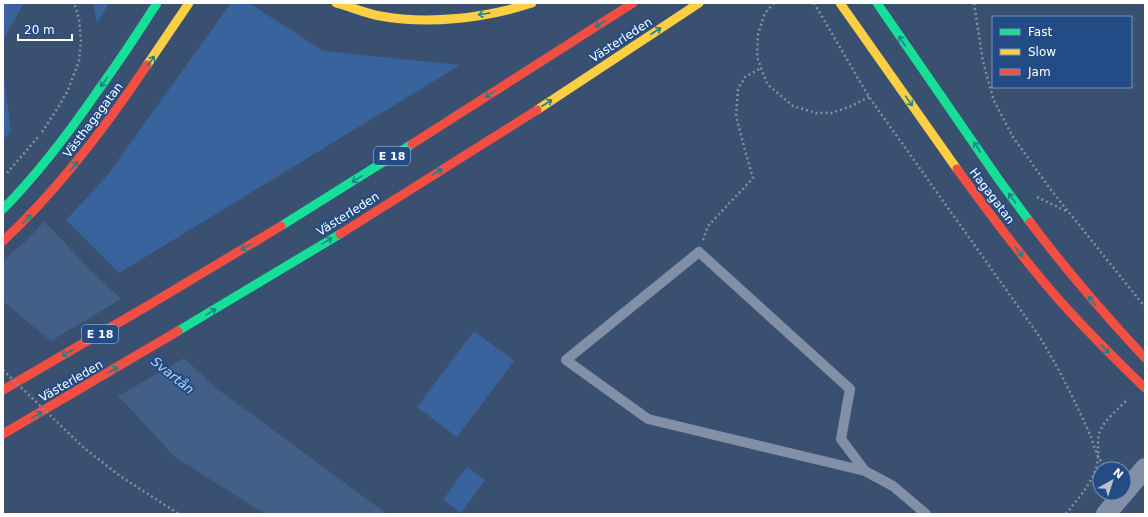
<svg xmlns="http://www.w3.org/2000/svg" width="1148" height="517" font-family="'DejaVu Sans',sans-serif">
<rect width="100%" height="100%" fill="#3a5070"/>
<g fill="#38639c">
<polygon points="3,3 24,3 3,40"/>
<polygon points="93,3 109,3 97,23"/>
<polygon points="231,3 249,3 323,51 460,65 119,273 66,220 106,177"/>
<polygon points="3,71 11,131 3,140"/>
<polygon points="474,331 514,361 457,437 417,407"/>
<polygon points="467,467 485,480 461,513 443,500"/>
</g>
<polygon fill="#425f88" points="3,177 91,271 216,388 387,514 265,514 175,457 125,403 3,301"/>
<g fill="#3a5070">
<polygon points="3,175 46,220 25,242 3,260"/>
<polygon points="123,298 186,357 115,398 49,342"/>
</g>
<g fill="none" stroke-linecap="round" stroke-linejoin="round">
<g stroke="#8190a6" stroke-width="2.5" stroke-dasharray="2 3" stroke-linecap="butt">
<polyline points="774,3 765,13 758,34 757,57 767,84 793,106 816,113 831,113 849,107 869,97"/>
<path d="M 814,3 L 869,97 L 1037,333 C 1056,363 1072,395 1087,428 C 1095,444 1094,455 1107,469"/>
<polyline points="974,3 983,62 994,101 1013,137 1051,190 1145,307"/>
<polyline points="42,132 59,106 68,90 79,61 81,40 79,19 74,3"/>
<polyline points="7,173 39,136"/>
<polyline points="1037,197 1066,211"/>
<polyline points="703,240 708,226 753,178 746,154 736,116 738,89 745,77 761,68"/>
<path d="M 1066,514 C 1079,497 1095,481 1098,459 C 1099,448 1096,439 1101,429 C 1106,419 1120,407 1128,399"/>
</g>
<polyline stroke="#8190a6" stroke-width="10" points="865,471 841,439 850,389 699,252 566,360 648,419 865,471 893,486 926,514"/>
<polyline stroke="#8190a6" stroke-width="20" points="1106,514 1145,468"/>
<g stroke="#16e098" stroke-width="9">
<polyline points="877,3 999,180 1030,222"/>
<path d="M 3,209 C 39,173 68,134 97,92 C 118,63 138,33 157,3"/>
<polyline points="281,226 412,144"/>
<polyline points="178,331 340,234"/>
</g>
<g stroke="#ffcf43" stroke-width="9">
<path d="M 336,3 C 351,7 365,13 380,16 C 429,25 485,18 532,3"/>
<polyline points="840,3 957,169"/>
<polyline points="147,65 189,3"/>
<polyline points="537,110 699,3"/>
</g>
<g stroke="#f24e42" stroke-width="9">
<polyline points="412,144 633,3"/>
<path d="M 957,169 C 990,214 1023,259 1060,301 C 1087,331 1116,360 1145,388"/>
<path d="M 1030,222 C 1066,270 1105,315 1145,358"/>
<polyline points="340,234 537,110"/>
<path d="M 3,241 C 59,189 105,128 147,65"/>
<polyline points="3,390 149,305 281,226"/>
<polyline points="3,434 178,331"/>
</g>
<polyline stroke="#8190a6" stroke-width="2.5" stroke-dasharray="2 3" stroke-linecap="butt" points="3,370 84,448 120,476 179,514"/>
</g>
<defs><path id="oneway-shaft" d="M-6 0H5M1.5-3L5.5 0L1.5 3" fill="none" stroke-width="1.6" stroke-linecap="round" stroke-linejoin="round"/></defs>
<g stroke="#1e808d">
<use href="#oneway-shaft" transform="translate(484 14) rotate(171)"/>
<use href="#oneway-shaft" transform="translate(600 24) rotate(147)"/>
<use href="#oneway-shaft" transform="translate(656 31) rotate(-33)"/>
<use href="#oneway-shaft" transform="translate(902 41) rotate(-124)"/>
<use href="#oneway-shaft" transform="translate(151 61) rotate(-56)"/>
<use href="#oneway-shaft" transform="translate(104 82) rotate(125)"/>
<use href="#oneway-shaft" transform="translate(490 94) rotate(148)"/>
<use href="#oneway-shaft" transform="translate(909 101) rotate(55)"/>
<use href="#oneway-shaft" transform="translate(547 103) rotate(-33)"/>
<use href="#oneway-shaft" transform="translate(977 147) rotate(-124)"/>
<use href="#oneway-shaft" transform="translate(74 166) rotate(-52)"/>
<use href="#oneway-shaft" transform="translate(437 172) rotate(-32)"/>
<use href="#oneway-shaft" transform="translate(357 179) rotate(148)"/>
<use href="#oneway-shaft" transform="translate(1012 198) rotate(-126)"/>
<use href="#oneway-shaft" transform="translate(27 219) rotate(-45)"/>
<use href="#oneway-shaft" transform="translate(327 241) rotate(-31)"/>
<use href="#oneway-shaft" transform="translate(246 247) rotate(149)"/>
<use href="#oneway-shaft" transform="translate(1019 252) rotate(52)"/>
<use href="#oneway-shaft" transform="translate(1092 301) rotate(-131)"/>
<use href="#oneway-shaft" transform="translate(211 312) rotate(-31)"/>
<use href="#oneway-shaft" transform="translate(1105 349) rotate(46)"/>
<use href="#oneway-shaft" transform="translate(67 353) rotate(150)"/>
<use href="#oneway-shaft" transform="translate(113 370) rotate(-30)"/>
<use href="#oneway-shaft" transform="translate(37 415) rotate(-30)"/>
</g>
<g text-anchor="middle" stroke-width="4" stroke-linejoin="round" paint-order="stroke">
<g fill="#234c87" stroke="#bdc9db" stroke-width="1">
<rect x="374" y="147" width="36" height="18" rx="3"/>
<rect x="82" y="325" width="36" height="18" rx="3"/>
</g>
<g font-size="11" font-weight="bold" fill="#fff">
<text x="392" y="160">E 18</text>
<text x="100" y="338">E 18</text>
</g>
<g font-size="12" fill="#fff" stroke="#234c87">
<text transform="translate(621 40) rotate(-33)" y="4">Västerleden</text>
<text transform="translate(93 120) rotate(-53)" y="4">Västhagagatan</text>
<text transform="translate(992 196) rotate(53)" y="4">Hagagatan</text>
<text transform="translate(348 214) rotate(-32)" y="4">Västerleden</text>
<text transform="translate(71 381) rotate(-30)" y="4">Västerleden</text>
</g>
<g font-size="13" font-style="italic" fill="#bad1f0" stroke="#234c87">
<text transform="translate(173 375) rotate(39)" y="5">Svartån</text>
</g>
</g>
<rect width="1148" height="517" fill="none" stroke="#ffffff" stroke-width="8"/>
<rect x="992" y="16" width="140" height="72" fill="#234c87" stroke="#7b94b7"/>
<rect x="1000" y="29" width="20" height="6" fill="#16e098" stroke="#7b94b7"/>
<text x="1028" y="36" font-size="12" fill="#ffffff">Fast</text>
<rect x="1000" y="49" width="20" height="6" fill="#ffcf43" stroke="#7b94b7"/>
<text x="1028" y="56" font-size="12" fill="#ffffff">Slow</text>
<rect x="1000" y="69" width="20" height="6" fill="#f24e42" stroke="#7b94b7"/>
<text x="1028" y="76" font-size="12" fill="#ffffff">Jam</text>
<g transform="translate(1112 481) rotate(39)"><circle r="19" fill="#234c87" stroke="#7b94b7"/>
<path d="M0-3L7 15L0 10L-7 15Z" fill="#bac2cd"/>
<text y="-6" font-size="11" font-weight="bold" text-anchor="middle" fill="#ffffff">N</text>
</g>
<path d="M18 34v6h54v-6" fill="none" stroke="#ffffff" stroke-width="2"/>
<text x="24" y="34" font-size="12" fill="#ffffff" stroke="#234c87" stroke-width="3" paint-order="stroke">20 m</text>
</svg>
